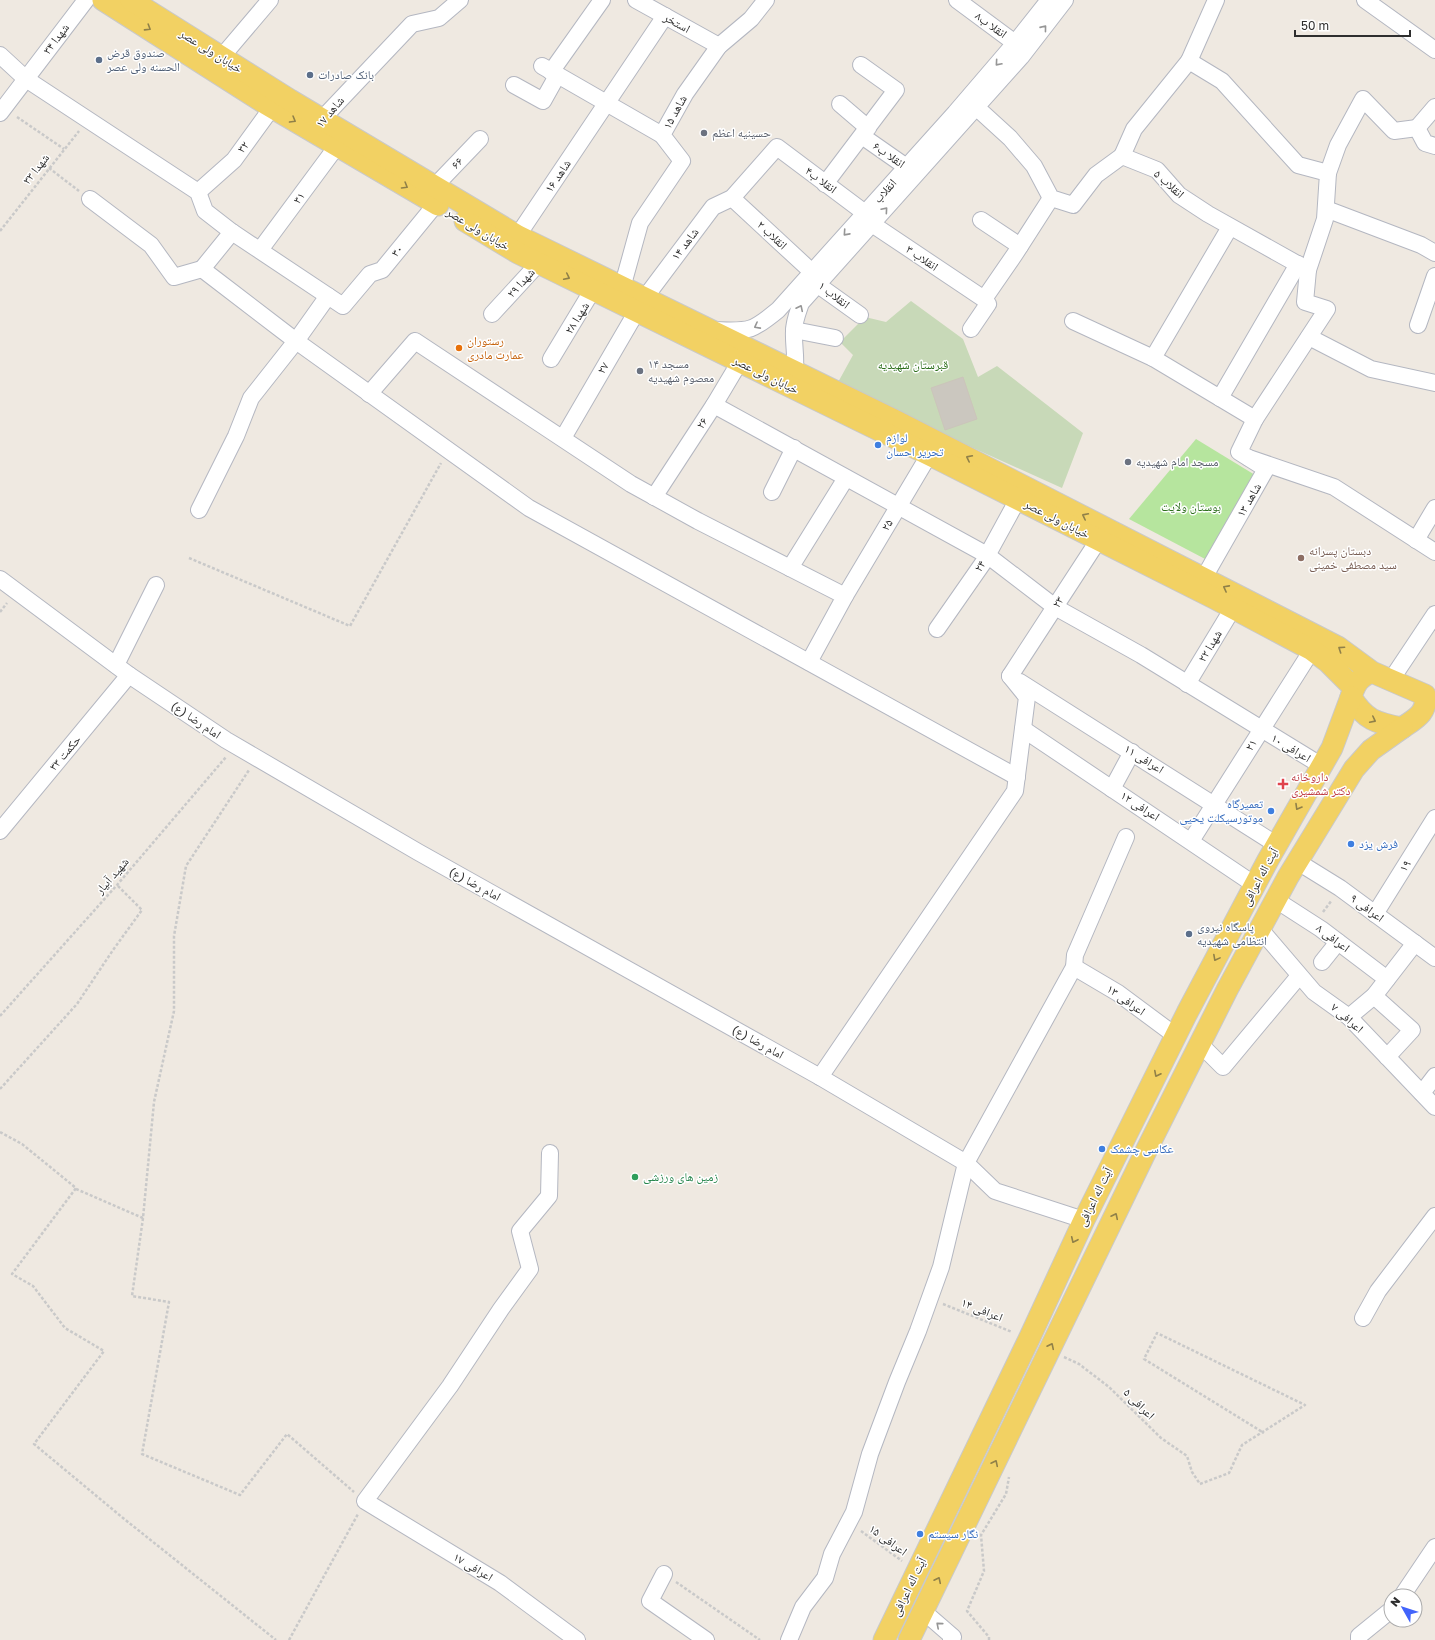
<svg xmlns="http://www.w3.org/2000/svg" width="1435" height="1640" font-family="'Golos Text','Noto Naskh Arabic',sans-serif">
<rect width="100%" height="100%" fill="#efe9e1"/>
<polygon fill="#b6e59e" points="1196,439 1255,475 1207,560 1129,519"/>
<polygon fill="#c8d9b8" points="911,301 963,339 978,377 997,366 1083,433 1062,488 836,386 853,355 840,342 865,317 886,322"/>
<polygon fill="#cbc7bf" stroke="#cbc5ba" points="963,377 977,419 945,430 931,388"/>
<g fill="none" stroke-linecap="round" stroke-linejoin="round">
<g stroke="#b4b7c1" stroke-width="18">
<g id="minor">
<polyline points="636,0 719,46"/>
<polyline points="957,0 1023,49"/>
<polyline points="1365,0 1435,50"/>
<polyline points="0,55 26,79 198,192 205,211 232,232 343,306 370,274 382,270 436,204 435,186 480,139"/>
<polyline points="1189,61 1216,0"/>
<polyline points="214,66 270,0"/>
<polyline points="542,66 662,135"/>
<polyline points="551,72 602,0"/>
<polyline points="514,85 543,101 557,76"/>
<polyline points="840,104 868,128"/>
<polyline points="976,107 1010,138 1034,166 1051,198 1073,205 1096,175 1122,156 1157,170 1179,195 1208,214 1308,270 1305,302 1327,309 1255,419 1153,358 1073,321"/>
<polyline points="0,113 86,0"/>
<polyline points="316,127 322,119 412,24 439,18 460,0"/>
<polyline points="1417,128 1435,107"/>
<polyline points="862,136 915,173"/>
<polyline points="1122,156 1134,129 1189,61 1222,81 1298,165 1328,173 1325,219 1308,270"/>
<polyline points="1328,173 1338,145 1363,99 1394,131 1417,128 1425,143 1435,146"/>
<polyline points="825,184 896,90 861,65"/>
<polyline points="198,192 234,160 279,98"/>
<polyline points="732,198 812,272 818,285 860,315"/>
<polyline points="90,199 151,245 174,277 202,269"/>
<polyline points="1326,209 1421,245 1435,253"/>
<polyline points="981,220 1020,246"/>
<polyline points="512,244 665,16"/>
<polyline points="260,250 337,146"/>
<polyline points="328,296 296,341 529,508 1017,777"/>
<polyline points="618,296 622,288 640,223 682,161 662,135 685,94 719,46 751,19 766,0"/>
<polyline points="492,314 538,264 544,255"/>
<polyline points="1418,325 1435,276"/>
<polyline points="971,329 988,304 984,299 1015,254 1051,198"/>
<path d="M 714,330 C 749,331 750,333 778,310 L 955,113 L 1015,43 L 1049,0"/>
<polyline points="794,330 835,338"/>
<polyline points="1309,337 1371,369 1435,383"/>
<polyline points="1153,358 1230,227"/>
<polyline points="551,359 598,281"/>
<path d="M 791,381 C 799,365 793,348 794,331 C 794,321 798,312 801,303 L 1021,57 L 1065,0"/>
<polyline points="369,394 415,341 631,484 698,521 845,596 809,662"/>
<polyline points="1220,398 1298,264"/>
<polyline points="714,405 987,555 1055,607 1141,655 1322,766"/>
<polyline points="563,438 644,299 713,207 732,198 777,147 865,213 872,224 984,299"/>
<polyline points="1249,458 1334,487 1435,552"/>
<polyline points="772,492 794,448"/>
<polyline points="654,497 714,405 745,353"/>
<polyline points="199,510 236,436 251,398 296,341 202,269 232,232"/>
<polyline points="1416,540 1435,508"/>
<polyline points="790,568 846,478"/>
<polyline points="0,579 129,675 226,740 418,852 820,1077 966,1163 995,1191 1084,1220"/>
<polyline points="1198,588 1266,469 1239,452 1255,419"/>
<polyline points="845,596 929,455"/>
<polyline points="937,629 983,563 1018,499"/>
<polyline points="116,665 156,585"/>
<polyline points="1010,676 1105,530"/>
<polyline points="1391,680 1435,614"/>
<polyline points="1020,682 1277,845"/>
<polyline points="1187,684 1233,608"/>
<polyline points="1023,729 1255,885"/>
<polyline points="1112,789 1132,752"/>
<polyline points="0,831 129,675"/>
<polyline points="1191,841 1312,650"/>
<polyline points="1298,862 1340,888 1435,958"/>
<polyline points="1276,900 1321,929 1387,979"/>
<polyline points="1375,914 1435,818"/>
<polyline points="1260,929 1314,992 1349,1017 1435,1107"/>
<polyline points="1322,962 1338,942"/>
<polyline points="1074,967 1118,993 1176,1036"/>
<polyline points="1374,996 1412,1030 1387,1057"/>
<polyline points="1349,1017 1374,996 1415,943"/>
<polyline points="1200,1044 1223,1067 1299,976"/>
<polyline points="820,1077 1015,791 1027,697 1010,676"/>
<polyline points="1422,1093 1435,1076"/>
<polyline points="550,1153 549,1196 520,1231 530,1269 501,1309 450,1386 365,1501 500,1583 577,1640"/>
<polyline points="1363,1318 1378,1291 1435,1216"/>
<polyline points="664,1574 650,1601 706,1640"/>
<polyline points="1402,1596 1435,1547"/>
<polyline points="923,1611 953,1637 951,1640"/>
<polyline points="789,1640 803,1607 825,1578 832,1554 854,1512 870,1454 897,1382 918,1331 941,1267 966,1163 1074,967 1075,955 1126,837"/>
<polyline points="1359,1640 1359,1636 1391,1610"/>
</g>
</g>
<g stroke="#c9c9c9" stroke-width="23">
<g id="major">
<polyline points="103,0 266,104 438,205"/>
<path d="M 131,0 L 290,100 L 518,236 L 896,421 L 1338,647 L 1372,672 L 1425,695 C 1428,713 1415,719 1402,728 C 1376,723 1365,720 1351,697 C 1355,684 1359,677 1372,672"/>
<polyline points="465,221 518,253 942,461 1214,598 1312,650 1328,662 1354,688"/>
<polyline points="884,1640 1029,1339 1084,1220 1187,1013 1268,860 1332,748 1351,697"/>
<polyline points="909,1640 1147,1149 1227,990 1288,877 1354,769 1371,750 1402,728"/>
</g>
</g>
<g stroke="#c9c9c9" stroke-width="2.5" stroke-dasharray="3 2" stroke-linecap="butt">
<polyline points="17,117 64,149"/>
<polyline points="49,168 79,191"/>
<polyline points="0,231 79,131"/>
<polyline points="189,558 350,626 441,463"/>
<polyline points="0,612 7,603"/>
<polyline points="1323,912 1332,900"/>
<polyline points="0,1016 117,885 226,757"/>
<polyline points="0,1089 77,1004 113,950 142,910 117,885"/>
<polyline points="0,1132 22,1144 76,1188 12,1274 33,1286 65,1328 104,1351 34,1444 123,1518 276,1640"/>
<polyline points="76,1189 143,1218 154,1102 174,1011 174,936 186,866 249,770"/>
<polyline points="143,1218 132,1296 169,1302 142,1454 240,1495 287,1434 354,1492"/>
<polyline points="943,1304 1012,1332"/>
<polyline points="1064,1357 1079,1364 1109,1387 1161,1438 1187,1456 1192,1472 1200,1484 1229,1473 1242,1445 1305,1405 1157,1333 1144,1359 1264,1433"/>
<polyline points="861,1531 902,1561"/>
<polyline points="676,1582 760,1640"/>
<polyline points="289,1640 358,1514"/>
<polyline points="989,1640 989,1637 967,1611 984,1571 981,1535 1006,1494 1009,1477"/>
</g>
<use href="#minor" stroke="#fff" stroke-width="16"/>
<use href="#major" stroke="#f2d163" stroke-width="21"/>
</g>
<defs><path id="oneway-chevron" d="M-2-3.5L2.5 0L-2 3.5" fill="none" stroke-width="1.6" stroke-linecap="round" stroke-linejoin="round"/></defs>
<g stroke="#908048">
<use href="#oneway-chevron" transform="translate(148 28) rotate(32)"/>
<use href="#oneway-chevron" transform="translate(293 120) rotate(30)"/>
<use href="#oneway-chevron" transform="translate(405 186) rotate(31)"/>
<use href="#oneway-chevron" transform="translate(567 277) rotate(26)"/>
<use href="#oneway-chevron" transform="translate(969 458) rotate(-153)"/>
<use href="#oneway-chevron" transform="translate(1085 516) rotate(-153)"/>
<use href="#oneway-chevron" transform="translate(1226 588) rotate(-152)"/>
<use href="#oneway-chevron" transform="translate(1341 649) rotate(-146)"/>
<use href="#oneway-chevron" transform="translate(1373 720) rotate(27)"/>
<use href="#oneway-chevron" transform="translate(1298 807) rotate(120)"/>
<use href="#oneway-chevron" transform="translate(1216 958) rotate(118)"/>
<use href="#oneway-chevron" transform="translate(1157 1074) rotate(117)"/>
<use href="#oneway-chevron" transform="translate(1115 1216) rotate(-64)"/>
<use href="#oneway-chevron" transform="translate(1074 1240) rotate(115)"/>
<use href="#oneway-chevron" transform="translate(1051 1346) rotate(-64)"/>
<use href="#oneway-chevron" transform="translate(995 1463) rotate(-64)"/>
<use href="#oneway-chevron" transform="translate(938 1580) rotate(-64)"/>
</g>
<g stroke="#969696">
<use href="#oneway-chevron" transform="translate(1044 28) rotate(-51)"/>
<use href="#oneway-chevron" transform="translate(998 63) rotate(131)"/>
<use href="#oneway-chevron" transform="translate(885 210) rotate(-49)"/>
<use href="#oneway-chevron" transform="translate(846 233) rotate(132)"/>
<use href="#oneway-chevron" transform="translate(800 308) rotate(-64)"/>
<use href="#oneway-chevron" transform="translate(757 326) rotate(152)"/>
<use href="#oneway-chevron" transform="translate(939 1625) rotate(-139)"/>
</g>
<g fill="#5c6f8a" stroke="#fff" stroke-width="1.5">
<circle cx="99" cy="60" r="4"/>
<circle cx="310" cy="75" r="4"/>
<circle cx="1189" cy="934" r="4"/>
</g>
<g fill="#6b7280" stroke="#fff" stroke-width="1.5">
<circle cx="704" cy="133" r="4"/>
<circle cx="640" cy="371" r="4"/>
<circle cx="1128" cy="462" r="4"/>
</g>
<circle fill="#e8710a" stroke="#fff" stroke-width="1.5" cx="459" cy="348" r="4"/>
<g fill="#3f7fe0" stroke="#fff" stroke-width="1.5">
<circle cx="878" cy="445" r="4"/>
<circle cx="1271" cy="811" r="4"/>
<circle cx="1351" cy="844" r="4"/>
<circle cx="1102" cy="1149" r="4"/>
<circle cx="920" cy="1534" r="4"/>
</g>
<circle fill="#8d6e63" stroke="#fff" stroke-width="1.5" cx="1301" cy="558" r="4"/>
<path fill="#e0444e" stroke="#fff" stroke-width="1.5" d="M1281 778h4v4h4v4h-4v4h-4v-4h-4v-4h4z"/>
<circle fill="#2e9e5b" stroke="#fff" stroke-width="1.5" cx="635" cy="1177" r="4"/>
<g text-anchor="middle" stroke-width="3" stroke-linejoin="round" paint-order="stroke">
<g font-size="12" fill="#2e2e2e" stroke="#fff">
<text transform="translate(677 23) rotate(29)" y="4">استخر</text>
<text transform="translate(991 25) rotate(36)" y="4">انقلا ب۸</text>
<text transform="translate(56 39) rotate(-53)" y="4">شهدا ۳۴</text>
<text transform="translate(211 51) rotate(32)" y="4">خیابان ولی عصر</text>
<text transform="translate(330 112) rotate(-50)" y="4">شاهد ۱۷</text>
<text transform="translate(675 112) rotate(-61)" y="4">شاهد ۱۵</text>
<text transform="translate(243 147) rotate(-53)" y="4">۳۲</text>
<text transform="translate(889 155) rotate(35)" y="4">انقلا ب۶</text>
<text transform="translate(457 163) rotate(-46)" y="4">۶۶</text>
<text transform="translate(36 169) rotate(-52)" y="4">شهدا ۳۳</text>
<text transform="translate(558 176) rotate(-56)" y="4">شاهد ۱۶</text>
<text transform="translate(821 180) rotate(37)" y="4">انقلا ب۴</text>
<text transform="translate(1169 184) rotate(42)" y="4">انقلاب ۵</text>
<text transform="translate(885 191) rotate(-48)" y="4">انقلاب</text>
<text transform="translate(299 198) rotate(-54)" y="4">۳۱</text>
<text transform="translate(478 229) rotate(31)" y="4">خیابان ولی عصر</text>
<text transform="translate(772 235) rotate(43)" y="4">انقلاب ۲</text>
<text transform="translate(685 244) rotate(-53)" y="4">شاهد ۱۴</text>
<text transform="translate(397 251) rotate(-51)" y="4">۳۰</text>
<text transform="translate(922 258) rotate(34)" y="4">انقلاب ۳</text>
<text transform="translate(521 283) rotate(-48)" y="4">شهدا ۲۹</text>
<text transform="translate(834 295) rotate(38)" y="4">انقلاب ۱</text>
<text transform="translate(577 318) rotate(-58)" y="4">شهدا ۲۸</text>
<text transform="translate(603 368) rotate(-60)" y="4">۲۷</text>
<text transform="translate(766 375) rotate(26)" y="4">خیابان ولی عصر</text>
<text transform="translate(702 423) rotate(-57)" y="4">۲۶</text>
<text transform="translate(1249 500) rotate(-60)" y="4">شاهد ۱۳</text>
<text transform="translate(1057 519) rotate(27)" y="4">خیابان ولی عصر</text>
<text transform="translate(887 525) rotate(-59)" y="4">۲۵</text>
<text transform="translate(980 566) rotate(-57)" y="4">۲۴</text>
<text transform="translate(1058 602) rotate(-57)" y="4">۲۳</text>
<text transform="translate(1210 646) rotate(-59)" y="4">شهدا ۲۲</text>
<text transform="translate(196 720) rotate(34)" y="4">امام رضا (ع)</text>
<text transform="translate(1251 745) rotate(-58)" y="4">۲۱</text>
<text transform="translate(1291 748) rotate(31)" y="4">اعرافی ۱۰</text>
<text transform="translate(65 753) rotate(-50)" y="4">حکمت ۳۳</text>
<text transform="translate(1144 759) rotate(32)" y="4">اعرافی ۱۱</text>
<text transform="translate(1140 806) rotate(33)" y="4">اعرافی ۱۲</text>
<text transform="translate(1405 866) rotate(-58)" y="4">۱۹</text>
<text transform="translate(112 876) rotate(-49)" y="4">شهید آبیار</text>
<text transform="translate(1260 877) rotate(-62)" y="4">آیت اله اعرافی</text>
<text transform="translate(475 884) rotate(29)" y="4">امام رضا (ع)</text>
<text transform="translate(1367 908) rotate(36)" y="4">اعرافی ۹</text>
<text transform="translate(1333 938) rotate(37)" y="4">اعرافی ۸</text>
<text transform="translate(1126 1000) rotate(35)" y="4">اعرافی ۱۳</text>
<text transform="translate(1347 1018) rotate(41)" y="4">اعرافی ۷</text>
<text transform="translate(758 1042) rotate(29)" y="4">امام رضا (ع)</text>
<text transform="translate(1095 1197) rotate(-64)" y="4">آیت اله اعرافی</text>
<text transform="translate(982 1310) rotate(22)" y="4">اعرافی ۱۴</text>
<text transform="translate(1139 1404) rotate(45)" y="4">اعرافی ۵</text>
<text transform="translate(888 1540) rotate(36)" y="4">اعرافی ۱۵</text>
<text transform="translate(473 1567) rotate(31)" y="4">اعرافی ۱۷</text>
<text transform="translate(909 1587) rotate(-64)" y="4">آیت اله اعرافی</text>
</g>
<g font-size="12" fill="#4e5e75" stroke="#fff" text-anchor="start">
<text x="107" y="57">صندوق قرض<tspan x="107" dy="14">الحسنه ولی عصر</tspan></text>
<text x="318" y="79">بانک صادرات</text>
<text x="1197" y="931">پاسگاه نیروی<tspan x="1197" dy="14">انتظامی شهیدیه</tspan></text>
</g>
<g font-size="12" fill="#5b616d" stroke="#fff" text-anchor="start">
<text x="712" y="137">حسینیه اعظم</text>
<text x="648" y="368">مسجد ۱۴<tspan x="648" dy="14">معصوم شهیدیه</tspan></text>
<text x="1136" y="466">مسجد امام شهیدیه</text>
</g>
<g font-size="12" fill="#c56008" stroke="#fff" text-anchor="start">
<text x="467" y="345">رستوران<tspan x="467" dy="14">عمارت مادری</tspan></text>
</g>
<g font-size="12" fill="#2c6e1b" stroke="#fff">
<text x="913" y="369">قبرستان شهیدیه</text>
<text x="1191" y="511">بوستان ولایت</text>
</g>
<g font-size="12" fill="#366cbe" stroke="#fff" text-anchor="start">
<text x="886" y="442">لوازم<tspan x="886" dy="14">تحریر احسان</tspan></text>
<text x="1263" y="808" text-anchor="end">تعمیرگاه<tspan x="1263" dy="14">موتورسیکلت یحیی</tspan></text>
<text x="1359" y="848">فرش یزد</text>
<text x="1110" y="1153">عکاسی چشمک</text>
<text x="928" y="1538">نگار سیستم</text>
</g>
<g font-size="12" fill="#785e54" stroke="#fff" text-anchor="start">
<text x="1309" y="555">دبستان پسرانه<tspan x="1309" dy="14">سید مصطفی خمینی</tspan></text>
</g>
<g font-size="12" fill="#be3a42" stroke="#fff" text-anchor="start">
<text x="1291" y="781">داروخانه<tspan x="1291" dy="14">دکتر شمشیری</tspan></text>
</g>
<g font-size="12" fill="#27864d" stroke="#fff" text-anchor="start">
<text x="643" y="1181">زمین های ورزشی</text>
</g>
</g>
<g transform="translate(1403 1608) rotate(309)"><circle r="19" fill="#ffffff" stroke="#ababab"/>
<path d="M0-3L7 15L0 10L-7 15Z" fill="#4264fb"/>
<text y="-6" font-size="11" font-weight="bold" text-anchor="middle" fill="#2e2e2e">N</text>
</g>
<path d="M1295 30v6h115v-6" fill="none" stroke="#2e2e2e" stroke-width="2"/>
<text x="1301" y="30" font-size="12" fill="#2e2e2e" stroke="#ffffff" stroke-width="3" paint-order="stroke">50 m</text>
</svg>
